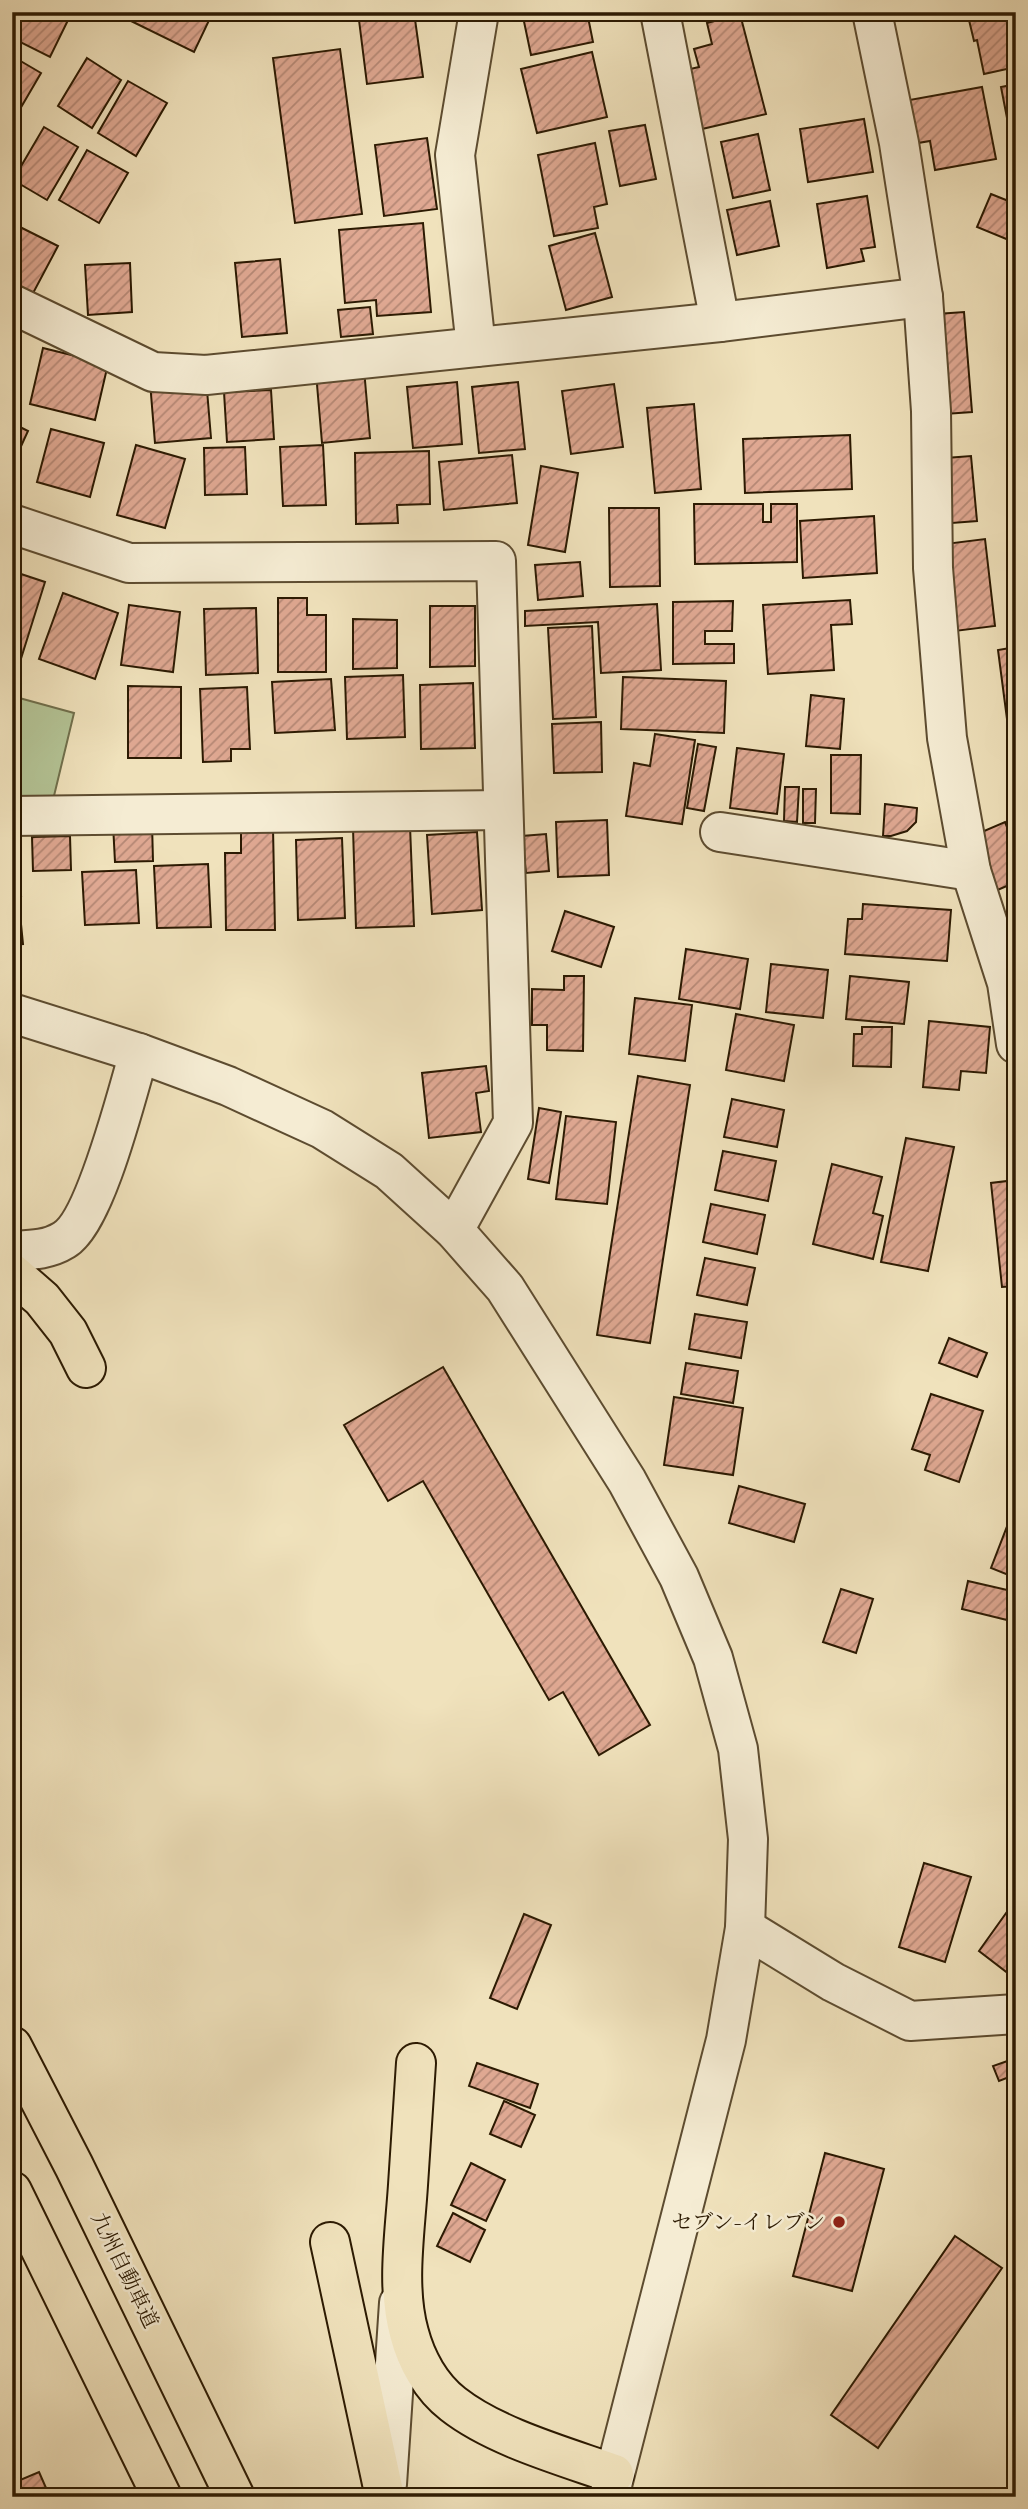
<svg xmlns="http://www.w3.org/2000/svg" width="1028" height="2509" font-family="'Libre Bodoni','Noto Serif JP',serif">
<defs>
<pattern id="building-hatch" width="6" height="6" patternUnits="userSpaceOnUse" patternTransform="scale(1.75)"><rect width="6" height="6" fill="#dfa892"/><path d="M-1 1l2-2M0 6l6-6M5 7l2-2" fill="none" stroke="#b58875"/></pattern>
</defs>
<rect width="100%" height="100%" fill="#f0e2bc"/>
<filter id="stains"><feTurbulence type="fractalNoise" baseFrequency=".00286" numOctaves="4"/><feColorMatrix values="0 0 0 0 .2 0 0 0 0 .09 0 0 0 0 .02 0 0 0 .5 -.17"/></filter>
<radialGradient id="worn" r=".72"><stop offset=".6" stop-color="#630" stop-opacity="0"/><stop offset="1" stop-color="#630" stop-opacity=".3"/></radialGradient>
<polygon fill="#b4c496" stroke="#706f4c" stroke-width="2" points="12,696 74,713 46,829 12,831"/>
<g fill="url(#building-hatch)" stroke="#2c1a02" stroke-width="2">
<polygon points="12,12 68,12 71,14 50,57 12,38"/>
<polygon points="136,12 213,12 194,52 131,21"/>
<polygon points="358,12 414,12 423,77 367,84"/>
<polygon points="522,12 587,12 593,42 531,55"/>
<polygon points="973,12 1016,12 1016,67 984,74 977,40 974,41 969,20 975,19"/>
<polygon points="740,14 766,114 702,129 686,70 699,67 694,49 712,44 707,23"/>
<polygon points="340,49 362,214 295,223 273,58"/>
<polygon points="592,52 607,117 537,133 521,69"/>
<polygon points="12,56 41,73 16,116 12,114"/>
<polygon points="87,58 121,80 92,128 58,106"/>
<polygon points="128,81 167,103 136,156 98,133"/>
<polygon points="1016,84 1016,148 1013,149 1001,87"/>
<polygon points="982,87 996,159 935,170 930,141 912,144 904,101"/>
<polygon points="864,119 873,172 808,182 800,129"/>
<polygon points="645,125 656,179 620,186 609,131"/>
<polygon points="44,127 78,147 47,200 13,180"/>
<polygon points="758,134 770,190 733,198 721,142"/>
<polygon points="427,138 437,209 384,216 375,145"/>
<polygon points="595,143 607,204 594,207 598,228 554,236 538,155"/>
<polygon points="87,150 128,173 99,223 59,200"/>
<polygon points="991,194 1016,204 1016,243 977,227"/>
<polygon points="867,196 875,247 861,249 864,261 827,268 817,204"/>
<polygon points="770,201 779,246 737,255 727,210"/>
<polygon points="12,223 58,246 31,297 12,288"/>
<polygon points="423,223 431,312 377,316 376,300 345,303 339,230"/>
<polygon points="595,233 612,297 566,310 549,246"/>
<polygon points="280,259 287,333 242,337 235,263"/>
<polygon points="130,263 132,312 88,315 85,265"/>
<polygon points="370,307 373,334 341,337 338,310"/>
<polygon points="964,312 972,412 945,414 937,314"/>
<polygon points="43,348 108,364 95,420 30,404"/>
<polygon points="364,369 370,438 322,443 316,373"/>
<polygon points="206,378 211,438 155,443 150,382"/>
<polygon points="457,382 462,444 413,448 407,387"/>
<polygon points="518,382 525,449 479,453 472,387"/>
<polygon points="614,384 623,447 571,454 562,391"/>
<polygon points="271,390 274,439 227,442 224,392"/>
<polygon points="694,404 701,489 655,493 647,408"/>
<polygon points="12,423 28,431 12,466"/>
<polygon points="51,429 104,443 90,497 37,482"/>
<polygon points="850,435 852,489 745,493 743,439"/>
<polygon points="136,445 185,459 165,528 117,515"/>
<polygon points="323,445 326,505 283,506 280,447"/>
<polygon points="245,447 247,494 205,495 204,448"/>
<polygon points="429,451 430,504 397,505 398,523 356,524 355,453"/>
<polygon points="512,455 517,503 444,510 439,462"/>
<polygon points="971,456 977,521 952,523 946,458"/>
<polygon points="541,466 578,473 565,552 528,545"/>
<polygon points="694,504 763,504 763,522 771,522 771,504 797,504 797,562 695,564"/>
<polygon points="609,508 659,508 660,586 610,587"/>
<polygon points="874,516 877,573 803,578 800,521"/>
<polygon points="985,539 995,626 955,631 945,544"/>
<polygon points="580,562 583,596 538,600 535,565"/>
<polygon points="12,571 45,582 19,665 12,663"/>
<polygon points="63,593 118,613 95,679 39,659"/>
<polygon points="278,598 307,598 307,615 326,615 326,672 278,672"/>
<polygon points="850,600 852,624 831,625 834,670 768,674 763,605"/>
<polygon points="733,601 732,631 705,631 705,644 734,644 734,663 673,664 673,602"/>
<polygon points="657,604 661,670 601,673 598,622 525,626 525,611"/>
<polygon points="129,605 180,612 173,672 121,665"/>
<polygon points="430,606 475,606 475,666 430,667"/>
<polygon points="256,608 258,673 206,675 204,609"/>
<polygon points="353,619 397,620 397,668 353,669"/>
<polygon points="592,626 596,717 553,719 548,628"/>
<polygon points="1016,647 1016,765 1013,765 998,650"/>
<polygon points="403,675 405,737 347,739 345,677"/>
<polygon points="623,677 726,681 724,733 621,729"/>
<polygon points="331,679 335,730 275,733 272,682"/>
<polygon points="473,683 475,748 421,749 420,685"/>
<polygon points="128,686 181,687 181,758 128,758"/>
<polygon points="247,687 250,749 231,749 231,761 203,762 200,689"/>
<polygon points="811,695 844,699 840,749 806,746"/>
<polygon points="601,722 602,772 554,773 552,724"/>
<polygon points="655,734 695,740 682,824 626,816 634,763 650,766"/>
<polygon points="698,744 716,747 704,811 687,808"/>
<polygon points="737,748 784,754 777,814 730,808"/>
<polygon points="831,755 861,755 860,814 831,813"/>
<polygon points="785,787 799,787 797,822 784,821"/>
<polygon points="803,789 816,789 815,823 803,823"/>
<polygon points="885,804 917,808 916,822 907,831 891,836 883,836"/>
<polygon points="607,820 609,875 558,877 556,822"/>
<polygon points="1005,822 1016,849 1016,882 993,892 970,837"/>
<polygon points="152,823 153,861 115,862 113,824"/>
<polygon points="410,826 414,926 356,928 353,828"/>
<polygon points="241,828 273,828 275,930 226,930 225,853 241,853"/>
<polygon points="477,832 482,910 432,914 427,835"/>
<polygon points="546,834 549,871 526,873 522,836"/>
<polygon points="70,836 71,870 33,871 32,837"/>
<polygon points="342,838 345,918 298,920 296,840"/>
<polygon points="12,847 21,896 12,897"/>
<polygon points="208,864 211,927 157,928 154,866"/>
<polygon points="136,870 139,923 85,925 82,872"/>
<polygon points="19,904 23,944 12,945 12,905"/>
<polygon points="863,904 951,910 947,961 845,954 848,919 862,919"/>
<polygon points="565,911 614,927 601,967 552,951"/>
<polygon points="686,949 748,959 740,1009 679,999"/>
<polygon points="771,964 828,970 823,1018 766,1012"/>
<polygon points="564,976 584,976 583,1051 547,1050 547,1025 532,1025 532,989 564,990"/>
<polygon points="850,976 909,982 904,1024 846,1019"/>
<polygon points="635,998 692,1005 685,1061 629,1054"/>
<polygon points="736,1014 794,1025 784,1081 726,1070"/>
<polygon points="929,1021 990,1027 986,1073 961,1071 959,1090 923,1087"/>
<polygon points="862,1027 892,1027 891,1067 853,1066 854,1034 862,1034"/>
<polygon points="486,1066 489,1091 476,1093 481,1132 429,1138 422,1073"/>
<polygon points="638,1076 690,1085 650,1343 597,1335"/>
<polygon points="732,1099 784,1110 777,1147 724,1137"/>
<polygon points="539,1108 561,1112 549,1183 528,1179"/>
<polygon points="566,1116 616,1122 607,1204 556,1199"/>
<polygon points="906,1138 954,1147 928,1271 881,1262"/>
<polygon points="723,1151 776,1161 768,1201 715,1190"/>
<polygon points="832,1164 882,1177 873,1213 883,1216 873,1259 813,1244"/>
<polygon points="1016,1180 1016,1286 1002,1287 991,1183"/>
<polygon points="711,1204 765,1215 757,1254 703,1242"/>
<polygon points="705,1258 755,1268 747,1305 697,1295"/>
<polygon points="695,1314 747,1322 741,1358 689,1349"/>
<polygon points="949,1338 987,1353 977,1377 939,1363"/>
<polygon points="686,1363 738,1371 733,1403 681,1394"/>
<polygon points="443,1367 650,1725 599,1755 563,1692 549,1700 423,1481 388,1501 344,1425"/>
<polygon points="931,1394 983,1411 959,1482 925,1470 930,1455 912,1449"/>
<polygon points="674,1397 743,1408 733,1475 664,1465"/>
<polygon points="739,1486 805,1504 794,1542 729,1523"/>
<polygon points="1016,1503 1016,1578 991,1568"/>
<polygon points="968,1581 1016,1592 1011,1621 962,1609"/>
<polygon points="841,1589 873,1599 856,1653 823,1642"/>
<polygon points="924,1863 971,1877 945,1962 899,1947"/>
<polygon points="1014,1902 1016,1903 1016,1965 1009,1974 979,1951"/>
<polygon points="524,1914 551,1925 517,2009 490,1998"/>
<polygon points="1016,2058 1016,2096 1009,2077 999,2081 993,2066"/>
<polygon points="477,2063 538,2084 530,2108 469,2086"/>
<polygon points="504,2101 535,2115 521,2147 490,2134"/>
<polygon points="825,2153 884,2169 852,2291 793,2276"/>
<polygon points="471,2163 505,2180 486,2221 451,2205"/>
<polygon points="453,2213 485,2230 470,2262 437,2246"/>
<polygon points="955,2236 1002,2268 878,2448 831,2415"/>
<polygon points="39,2472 50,2497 19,2497 13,2483"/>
</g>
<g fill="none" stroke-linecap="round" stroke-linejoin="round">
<g stroke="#5d4c30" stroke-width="42">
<g id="minor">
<polyline points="660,12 720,322"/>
<polyline points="872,12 899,143 923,297 931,411 933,568 947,738 971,871 1007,983 1016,1044"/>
<polyline points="12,304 153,372 206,375 720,322 923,297"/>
<polyline points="476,347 455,155 479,12"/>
<polyline points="12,524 129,563 496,561 513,1123 454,1230"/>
<polyline points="12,816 503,810"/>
<polyline points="720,832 971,871"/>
<polyline points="12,1013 139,1053 228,1086 322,1129 389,1171 454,1230 505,1288 627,1481 679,1577 713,1658 738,1749 748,1839 745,1928 726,2040 609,2497"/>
<path d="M 12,1251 C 31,1250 48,1250 64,1240 C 96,1221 127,1093 139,1053"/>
<polyline points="745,1928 833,1982 910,2021 1016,2014"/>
<polyline points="387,2484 399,2303"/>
</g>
</g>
<g stroke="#2c1a02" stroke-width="42">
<g id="highway">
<polyline points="12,1273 42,1299 68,1332 86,1368"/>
<polyline points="12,2046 74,2166 235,2497"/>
<path d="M 416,2063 C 413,2104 411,2144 408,2185 C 405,2233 396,2287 409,2333 C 416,2360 431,2387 453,2404 C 495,2437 563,2456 614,2474"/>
<polyline points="12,2191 162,2497"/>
<polyline points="330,2242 385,2497"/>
</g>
</g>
<use href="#minor" stroke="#f5ecd3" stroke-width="38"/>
<use href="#highway" stroke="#f0e2bc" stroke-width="38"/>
</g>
<circle fill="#8f2418" stroke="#f5ecd3" stroke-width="2.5" cx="839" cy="2222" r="7"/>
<g text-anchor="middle" stroke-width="5" stroke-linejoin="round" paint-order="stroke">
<g font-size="21" fill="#2c1a02" stroke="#f5ecd3" text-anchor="end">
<text x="825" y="2229">セブン-イレブン</text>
</g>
<g font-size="21" fill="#2c1a02" stroke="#f5ecd3">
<text transform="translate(125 2270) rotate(64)" y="7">九州自動車道</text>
</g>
</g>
<rect width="1028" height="2509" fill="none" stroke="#f0e2bc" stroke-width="42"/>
<rect x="14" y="14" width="1000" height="2481" fill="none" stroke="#2c1a02" stroke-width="3.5"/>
<rect x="21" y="21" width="986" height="2467" fill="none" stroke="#2c1a02" stroke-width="2"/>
<rect width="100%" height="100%" filter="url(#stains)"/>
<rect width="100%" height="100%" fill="url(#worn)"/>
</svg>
